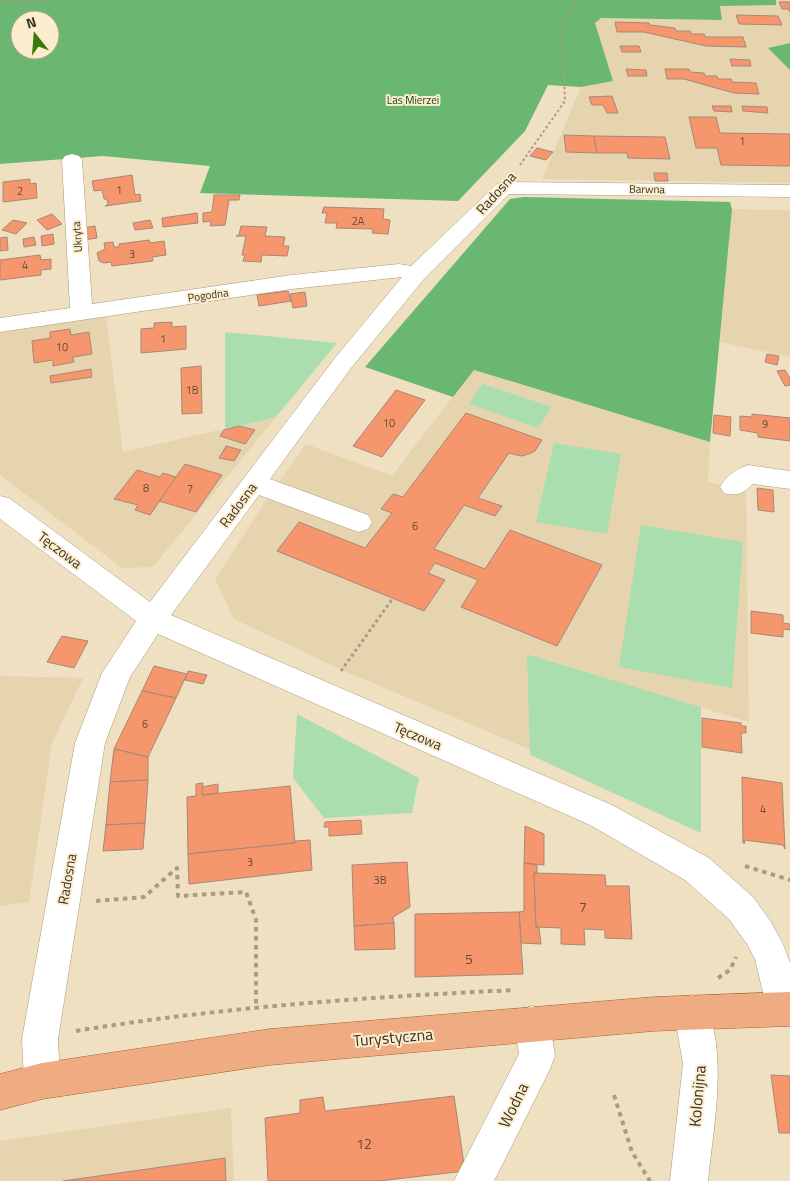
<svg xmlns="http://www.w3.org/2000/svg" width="790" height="1181" font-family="'Titillium Web',sans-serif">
<rect width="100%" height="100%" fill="#efe0c1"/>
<g fill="#e6d4ae">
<polygon points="776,0 790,0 790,43 768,48 790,70 790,183 542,179 581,87 612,80 595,22 601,18 721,20 720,6 776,5"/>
<polygon points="732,209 790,210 790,357 720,342"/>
<polygon points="106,316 123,452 276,417 153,567 122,568 0,475 0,331"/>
<polygon points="473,370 710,442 708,482 746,489 749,722 528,654 531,750 342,670 234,619 215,579 273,490 306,444 392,476"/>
<polygon points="0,676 83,678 52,743 29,902 0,906"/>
<polygon points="231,1108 234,1181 0,1181 0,1141"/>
</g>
<g fill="#abdeae">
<polygon points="225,332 337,343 276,417 225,429"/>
<polygon points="483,384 552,407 538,428 469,404"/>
<polygon points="554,443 621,454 607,534 536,522"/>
<polygon points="641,525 743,542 732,688 619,667"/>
<polygon points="527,654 701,707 701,833 530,755"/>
<polygon points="297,714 419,778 412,813 324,818 293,778"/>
</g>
<g fill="#69b770" fill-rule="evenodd">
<path d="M 0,0 L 776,0 L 776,5 L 720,6 L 722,20 L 601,18 L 595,23 L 613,81 L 581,87 L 548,85 L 525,131 L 458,201 L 200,193 L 210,166 L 103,156 L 0,164 ZM 20,20 L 50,20 L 50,50 L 20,50 Z"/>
<polygon points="790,43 790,70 768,48"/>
<polygon points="524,197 730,202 732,209 710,442 474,370 453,397 365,367 510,199"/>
</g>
<g fill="#f5966d" stroke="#a7877a">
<polygon points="779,2 790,2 790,12 788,9 782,9"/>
<polygon points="736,15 778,16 782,25 739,24"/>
<polygon points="615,22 649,23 650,25 675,28 676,31 690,31 691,34 704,34 705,37 743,37 746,47 706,46 644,32 617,32"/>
<polygon points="620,46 639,46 641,52 622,52"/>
<polygon points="730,59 750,60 751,66 732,66"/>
<polygon points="626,69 646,70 647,76 628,76"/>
<polygon points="665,69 689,69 690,72 704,73 705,76 717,76 718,79 731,79 732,82 756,83 759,94 734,93 684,79 667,79"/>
<polygon points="612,96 618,113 607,113 603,105 592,105 589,97"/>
<polygon points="712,106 731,106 732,112 714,111"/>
<polygon points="742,106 767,107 768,113 743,111"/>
<polygon points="689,117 716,117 720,133 790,134 790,166 721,165 717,148 696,148"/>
<polygon points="564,135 594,136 597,153 566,152"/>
<polygon points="594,136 665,137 670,159 628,158 627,153 597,153"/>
<polygon points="537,148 553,152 546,160 530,156"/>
<polygon points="654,173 667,173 668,181 655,181"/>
<polygon points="132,175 135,195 140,194 141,201 105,206 108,205 107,199 104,199 102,190 94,191 92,181"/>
<polygon points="30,179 30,184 36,183 37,198 3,202 3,182"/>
<polygon points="214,195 240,195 239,200 229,200 225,225 210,226 211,221 203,222 203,213 212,212"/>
<polygon points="324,207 384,209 383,219 390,220 388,234 372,233 373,229 336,228 337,223 325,223 327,213 322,213"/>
<polygon points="197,213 198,223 163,227 162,218"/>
<polygon points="52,214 62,224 47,230 37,220"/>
<polygon points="13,220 27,223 16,234 2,230"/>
<polygon points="150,220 153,228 135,230 133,223"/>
<polygon points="95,226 97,238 83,240 82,228"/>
<polygon points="241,226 267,227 265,236 285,237 283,246 289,246 287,256 262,255 261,262 243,261 245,255 242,255 246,236 236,236 239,235"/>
<polygon points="53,234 54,244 42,246 41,236"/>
<polygon points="7,237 8,250 0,251 0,238"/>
<polygon points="34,237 36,245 24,247 23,239"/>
<polygon points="149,240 150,243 164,241 166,255 152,257 153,261 112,266 111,262 104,263 99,261 97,253 105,249 104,243 113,242 114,247 119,247 119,244"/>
<polygon points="40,255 41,260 51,259 51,269 41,270 41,275 0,280 0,260"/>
<polygon points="288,291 291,301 259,306 257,295"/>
<polygon points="305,292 307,306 293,308 290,294"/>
<polygon points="172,322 172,327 186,326 186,349 141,353 141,329 154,328 154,323"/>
<polygon points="70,329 71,335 89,332 92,354 73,357 74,362 53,366 53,360 34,363 32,341 50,338 50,332"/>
<polygon points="767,354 779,356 777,365 765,362"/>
<polygon points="201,366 202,413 182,414 181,368"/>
<polygon points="91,369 92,377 51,383 50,376"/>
<polygon points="785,370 790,378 790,385 785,386 777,371"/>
<polygon points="396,390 425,400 382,457 353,446"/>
<polygon points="466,413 542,440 535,451 529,454 521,456 509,453 478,498 502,506 495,516 464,505 434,549 485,569 510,530 602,565 557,646 461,607 478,580 435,563 428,573 445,580 424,611 277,551 299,522 365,548 392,513 381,509 393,494 403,497"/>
<polygon points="752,414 790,418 790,441 758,437 758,433 740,430 740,416 752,417"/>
<polygon points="714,415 731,417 730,436 713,433"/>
<polygon points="239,426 255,430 245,444 220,436 224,430"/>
<polygon points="226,446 241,450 234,461 219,458"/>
<polygon points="185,464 222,475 196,512 159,501"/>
<polygon points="137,470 160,477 163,473 176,477 150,515 135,510 138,505 114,499"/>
<polygon points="757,488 773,490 774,512 758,510"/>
<polygon points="751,611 783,615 783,623 790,624 790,630 783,629 783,637 751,633"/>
<polygon points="62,636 88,641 74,668 47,662"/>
<polygon points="154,666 187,674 176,698 142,691"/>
<polygon points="188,671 207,675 203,684 185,680"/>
<polygon points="142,691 176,698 148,757 114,749"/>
<polygon points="702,718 741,723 741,726 746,726 746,733 741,733 742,753 702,747"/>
<polygon points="114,749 148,757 148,780 110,782"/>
<polygon points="742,777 782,783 785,849 783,845 744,840 745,843 743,843"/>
<polygon points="148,780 145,823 106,825 110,782"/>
<polygon points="203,783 202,795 290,786 295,843 188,854 187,797 196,796 196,784"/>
<polygon points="218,784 218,793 202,795 202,787"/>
<polygon points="361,820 362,834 329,836 329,827 324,827 325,822"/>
<polygon points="145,823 143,849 103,851 106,825"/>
<polygon points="525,826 544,834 544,865 524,863"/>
<polygon points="310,840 312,870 189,884 188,854 295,843 295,841"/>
<polygon points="407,862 410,907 393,917 394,923 354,926 352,865"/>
<polygon points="524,863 537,865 537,873 534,873 536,927 539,928 541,944 521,943 519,912 524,911"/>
<polygon points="534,873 605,875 606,886 629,886 632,939 605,938 605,930 584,929 585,945 561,944 561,928 536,927"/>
<polygon points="519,912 523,974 415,977 415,914"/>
<polygon points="394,923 395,949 355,950 354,926"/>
<polygon points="771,1075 790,1076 790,1133 779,1133"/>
<polygon points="454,1096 465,1171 379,1181 268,1181 265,1118 300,1113 300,1100 323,1097 325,1111"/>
<polygon points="225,1158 226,1181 63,1181"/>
</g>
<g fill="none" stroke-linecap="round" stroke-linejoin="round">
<g stroke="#a89a7c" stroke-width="1">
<g id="minor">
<polygon points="72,154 79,156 82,160 92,304 292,275 399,264 411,266 497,184 504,182 790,185 790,197 509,194 424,279 351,368 270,479 368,515 372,522 368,529 359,532 350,529 259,495 171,615 612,805 709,858 753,897 771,922 783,944 790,963 790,1024 785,1026 773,1021 767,1009 755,959 747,944 729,919 685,880 590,825 158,634 130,677 105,743 58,1039 60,1081 55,1094 42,1099 29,1094 24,1081 22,1039 75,743 102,673 136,621 0,519 0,496 9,498 150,602 335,358 402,277 292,289 0,332 0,318 70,308 62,160 65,156"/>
<path d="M 748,465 L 790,471 L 790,489 L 753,484 C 743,493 738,497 724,493 L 720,487 C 726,476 736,469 748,465 Z"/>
<path d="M 692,995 L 705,1000 C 728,1057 714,1121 708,1181 L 670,1181 L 683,1064 L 674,1012 L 679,1000 Z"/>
<polygon points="532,1006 545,1011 550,1024 555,1056 550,1069 494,1181 454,1181 519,1054 514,1024 519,1011"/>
</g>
</g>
<g stroke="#a85d2b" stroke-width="1">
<polygon id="major" points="790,992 790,1026 654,1031 270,1065 42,1099 0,1110 0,1074 42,1063 270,1029 654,997"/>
</g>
<g stroke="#a89c85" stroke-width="2" stroke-dasharray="2.5 2.5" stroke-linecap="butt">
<polyline points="0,3 56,0"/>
<polyline points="520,165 565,101 562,29 574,0"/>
</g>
<polyline stroke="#a89c85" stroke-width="3" stroke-dasharray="3 3" stroke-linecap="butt" points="341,671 393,598"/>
<g stroke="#a89c85" stroke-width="4" stroke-dasharray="4.5 4.5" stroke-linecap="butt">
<polyline points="745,866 790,880"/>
<polyline points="96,901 144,897 177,868 178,896 246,892 256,920 256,1006"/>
<polyline points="718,978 730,970 736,957"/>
<path d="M 76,1031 C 222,1007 368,997 515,990"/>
<polyline points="614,1095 632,1152 650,1181"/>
</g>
<use href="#minor" fill="#fff" fill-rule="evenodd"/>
<use href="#major" fill="#efac82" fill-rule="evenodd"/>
</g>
<g text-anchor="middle" stroke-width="4" stroke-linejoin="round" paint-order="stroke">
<g font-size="11" fill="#0f481a" stroke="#fcedce">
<text x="413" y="104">Las Mierzei</text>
</g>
<g font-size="11" fill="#674b38">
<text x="742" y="145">1</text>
<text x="119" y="194">1</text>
<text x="20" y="195">2</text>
<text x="358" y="225">2A</text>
<text x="132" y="258">3</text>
<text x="25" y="269">4</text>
<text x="163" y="343">1</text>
<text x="62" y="351">10</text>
<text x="192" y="394">1B</text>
<text x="389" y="427">10</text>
<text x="765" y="428">9</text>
<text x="146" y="492">8</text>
<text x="190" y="493">7</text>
<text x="415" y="530">6</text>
<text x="145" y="728">6</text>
<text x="763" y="813">4</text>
<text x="250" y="866">3</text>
<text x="380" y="884">3B</text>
</g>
<g font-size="11" fill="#383226" stroke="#fcedce">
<text transform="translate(647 189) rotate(1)" y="4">Barwna</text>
<text transform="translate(77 237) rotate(-94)" y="4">Ukryta</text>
<text transform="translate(208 295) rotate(-8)" y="4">Pogodna</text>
</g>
<g font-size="14" fill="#383226" stroke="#fcedce">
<text transform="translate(496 193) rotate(-48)" y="5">Radosna</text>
<text transform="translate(238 505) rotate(-53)" y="5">Radosna</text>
<text transform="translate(60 550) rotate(37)" y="5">Tęczowa</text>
<text transform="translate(418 736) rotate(23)" y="5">Tęczowa</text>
<text transform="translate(67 879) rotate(-80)" y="5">Radosna</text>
</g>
<g font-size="14" fill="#674b38">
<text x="583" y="912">7</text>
<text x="469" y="964">5</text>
<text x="364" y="1149">12</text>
</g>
<g font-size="16" fill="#383226" stroke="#fcedce">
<text transform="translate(393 1037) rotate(-5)" y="6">Turystyczna</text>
<text transform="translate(697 1096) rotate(-85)" y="6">Kolonijna</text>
<text transform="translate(513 1105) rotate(-64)" y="6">Wodna</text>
</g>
</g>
<g transform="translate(35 35) rotate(343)"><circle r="24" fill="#fcedce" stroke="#aea28b"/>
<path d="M0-4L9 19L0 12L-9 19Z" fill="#3a770f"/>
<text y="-8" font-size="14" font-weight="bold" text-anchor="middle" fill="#383226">N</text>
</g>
</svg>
